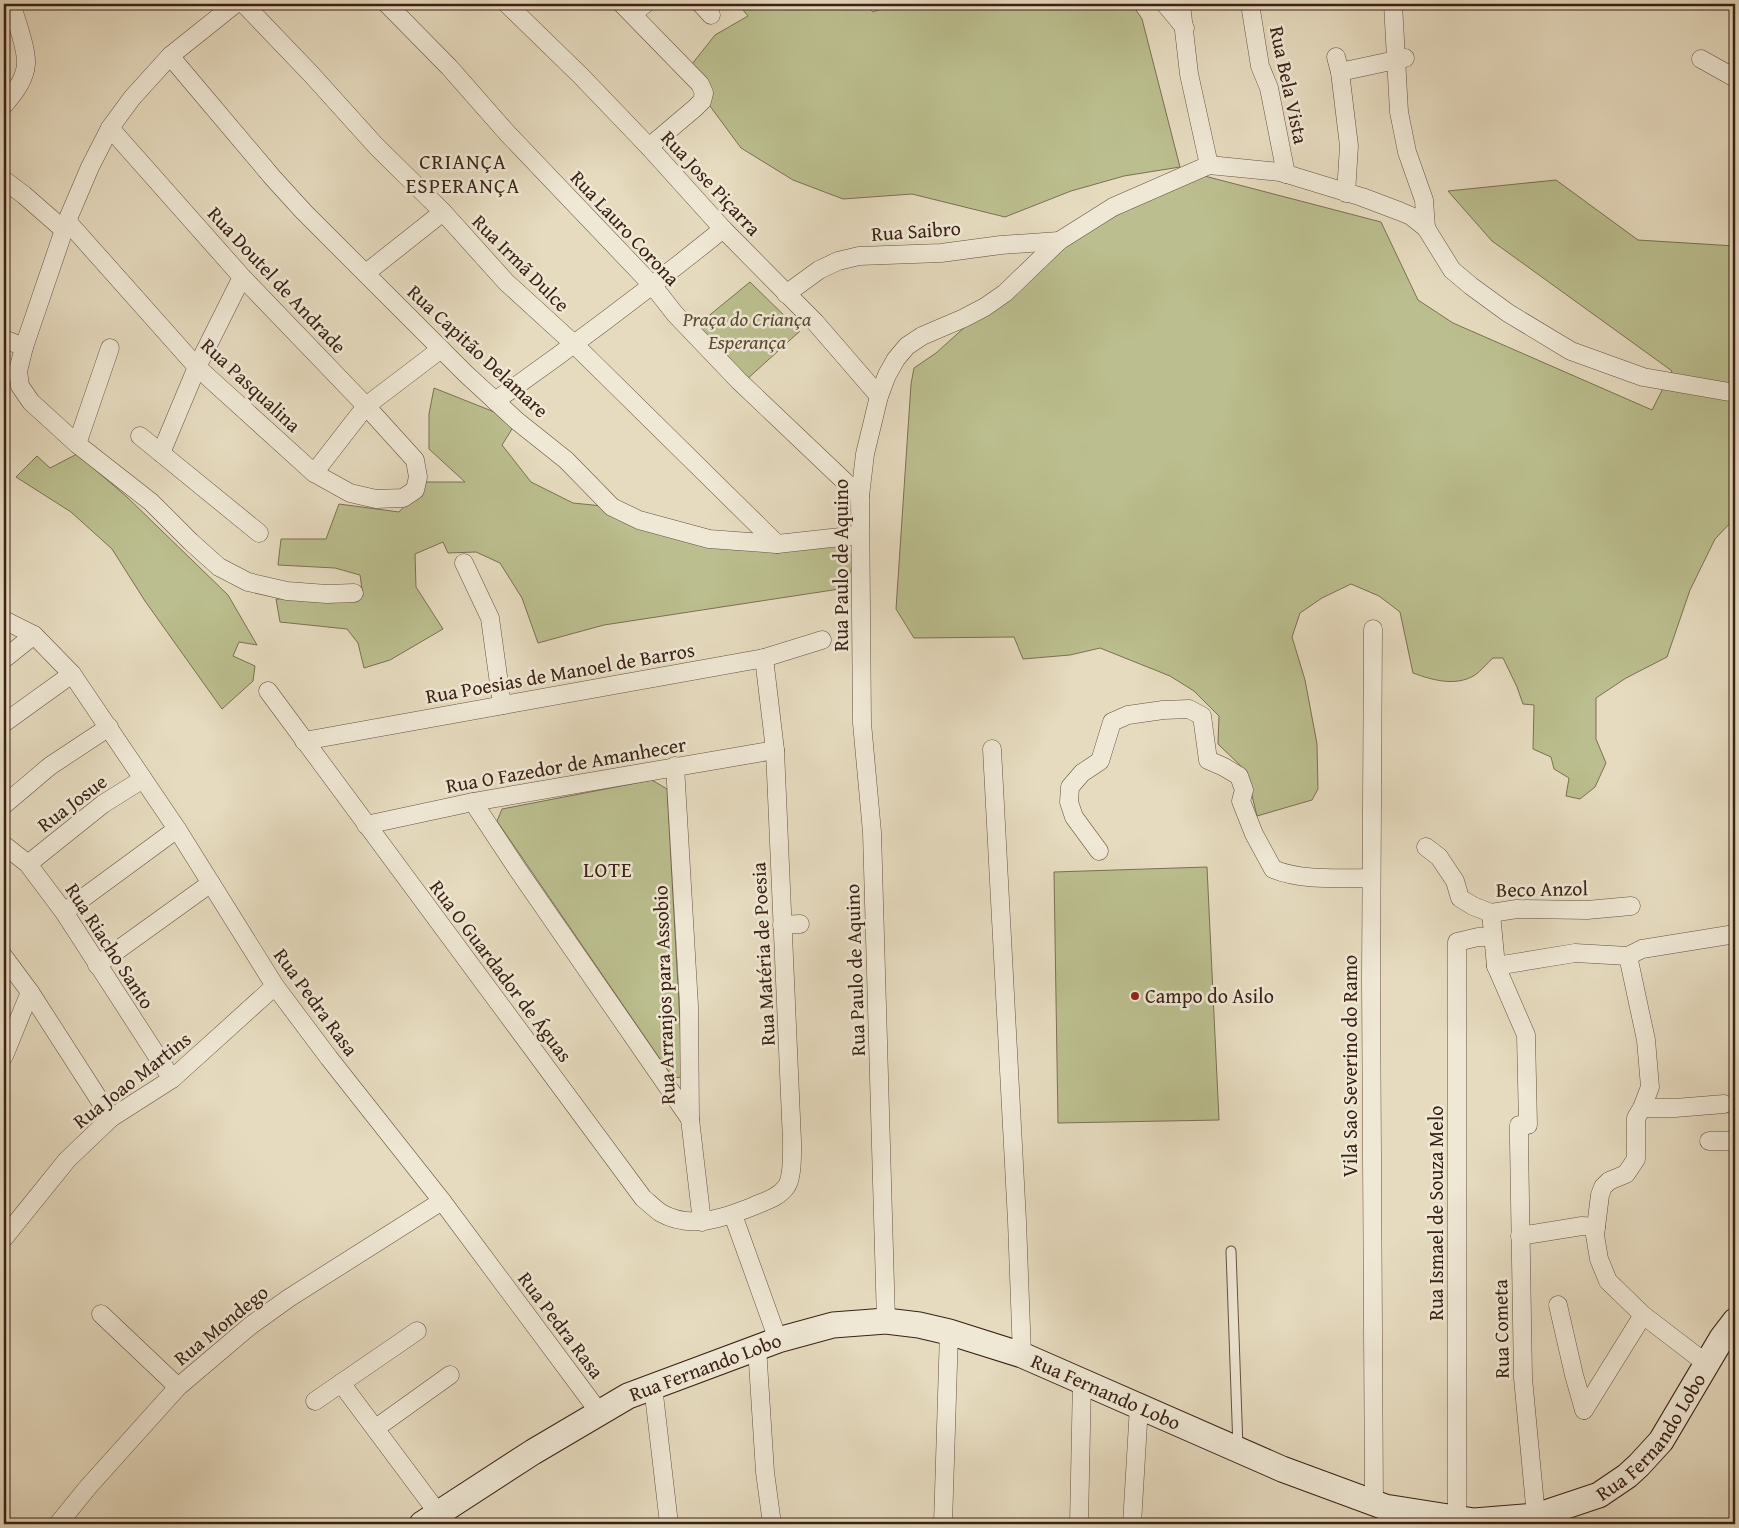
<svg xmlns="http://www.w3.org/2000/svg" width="1739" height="1528" font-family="'Gentium Book Plus',serif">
<rect width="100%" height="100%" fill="#e6dbbf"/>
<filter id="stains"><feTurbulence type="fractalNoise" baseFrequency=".004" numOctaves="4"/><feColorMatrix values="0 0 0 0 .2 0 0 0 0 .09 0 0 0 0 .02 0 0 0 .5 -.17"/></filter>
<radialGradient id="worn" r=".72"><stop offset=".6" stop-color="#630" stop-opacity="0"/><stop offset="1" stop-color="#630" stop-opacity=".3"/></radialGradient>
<g fill="#bbbe8e" stroke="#7b7052">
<polygon points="738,4 865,4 873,12 893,4 1132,4 1142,19 1180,167 1124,176 1071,191 1005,217 912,194 843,199 793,180 741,148 707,102 692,64 715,35 748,16"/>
<path d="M 1193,173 L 1381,222 L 1418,300 L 1453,323 L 1652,410 L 1672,371 L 1492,241 L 1448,191 L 1556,180 L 1638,240 L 1735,246 L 1735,518 L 1715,539 L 1690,590 L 1667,657 L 1626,678 L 1596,698 L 1596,739 L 1606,763 L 1595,787 L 1580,799 L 1566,796 L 1569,778 L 1554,769 L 1551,757 L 1533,749 L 1534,705 L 1523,704 L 1517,687 L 1503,658 L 1493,658 C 1487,663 1481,671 1475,675 C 1456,687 1432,680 1413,673 L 1400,612 L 1379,596 L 1351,584 L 1322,598 L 1300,613 L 1292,637 L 1305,680 L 1317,744 L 1318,789 L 1312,800 L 1257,816 L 1246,771 L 1218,744 L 1219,716 L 1194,691 L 1170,676 L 1100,648 L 1070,655 L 1023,659 L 1014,637 L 914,638 L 896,609 L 911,384 L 914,368 L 936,353 L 1045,255 Z"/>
<polygon points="750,282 800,331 745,381 695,327"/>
<polygon points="434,388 517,421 502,445 531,482 573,503 612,507 709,539 835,538 854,559 846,588 604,625 538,643 522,598 500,563 476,552 448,553 443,542 415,554 416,587 443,629 390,660 364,668 358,643 347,629 280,622 276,599 363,596 360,575 335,568 278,565 281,539 326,539 339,504 399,512 427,482 465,482 429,449 429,414"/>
<polygon points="77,454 127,497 228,595 257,645 239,642 233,656 255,666 253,681 222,709 145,601 112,549 71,512 16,477 37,456 50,468"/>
<polygon points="652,780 667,789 683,1077 673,1078 497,821 502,809"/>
<polygon points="1207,867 1219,1120 1058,1123 1054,872"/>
</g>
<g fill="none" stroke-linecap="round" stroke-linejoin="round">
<g stroke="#665040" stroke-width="11">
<polyline id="service" points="1231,1251 1238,1448"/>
</g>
<g stroke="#665040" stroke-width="19">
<g id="minor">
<polyline points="235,4 170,56 132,98 110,128 90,167 67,221 24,347 18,371 20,386 31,402 77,444 151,502 191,542 219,567 248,582 287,591 327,594 354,593"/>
<polyline points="244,4 312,75 376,146 443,212 506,282 575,345 777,544"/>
<polyline points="387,4 449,67 508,134 653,286 675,314 739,381 860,496"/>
<polyline points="507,4 581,76 649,147 723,229 815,322 879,396"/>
<polyline points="622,4 700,84 704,93 702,101 695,108 649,147"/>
<polyline points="701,4 711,15"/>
<polyline points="1165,4 1185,28"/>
<polyline points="1181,4 1189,74 1209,165"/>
<polyline points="1250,4 1260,66 1269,88 1286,174"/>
<polyline points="1393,4 1399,112 1407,152 1424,200 1426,228"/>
<polyline points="632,14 645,4"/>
<polyline points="170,56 273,178 304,212 466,374 517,421 566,460 612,507 639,520 709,539 777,544 859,535"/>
<polyline points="1336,57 1340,72 1349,146 1346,193"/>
<polyline points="1701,59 1735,78"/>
<polyline points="1340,72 1405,58"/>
<path d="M 4,105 C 14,93 25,80 26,64 C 27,49 16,19 11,4"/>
<polyline points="4,180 24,195 64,230"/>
<polyline points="67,221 197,367 314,473 350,493 376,499 403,498 415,490 418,477 415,460 366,406 242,277 110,128"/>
<polyline points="366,273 443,212"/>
<polyline points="786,294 819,270 838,261 859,256 941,253 1001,245 1059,241"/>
<polyline points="4,339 24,347"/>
<path d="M 495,401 C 573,346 649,289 723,229"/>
<polyline points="140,436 259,533"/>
<polyline points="77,444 110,348"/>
<polyline points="161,453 197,367 242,277"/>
<polyline points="314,473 366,406 441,349"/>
<polyline points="464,563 490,618 502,705"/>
<polyline points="4,620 34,635 72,674 177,829 275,986 329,1058 442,1201 599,1412"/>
<polyline points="1373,629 1371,980 1374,1504"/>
<polyline points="4,659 34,635"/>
<path d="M 268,691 L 643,1198 C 649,1203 655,1209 661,1213 C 691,1230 724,1218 754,1206 C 765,1201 778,1198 786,1187 C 793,1178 792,1153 792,1141 L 775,750 L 764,658"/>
<polyline points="4,723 72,674"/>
<polyline points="304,741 764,658 822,640"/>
<polyline points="992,749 1017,1221 1022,1355"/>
<polyline points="675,766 689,1006 690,1119 702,1222"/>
<polyline points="473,802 518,870 690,1119"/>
<polyline points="4,805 50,766 109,727"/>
<polyline points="366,825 473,802 775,750"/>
<polyline points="4,845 28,864 64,912 172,1079"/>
<polyline points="1426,847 1439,857 1455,881 1460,898 1473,906 1491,913 1517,909 1587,910 1631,906"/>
<path d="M 1099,851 L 1074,817 L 1069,802 L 1070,787 L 1082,773 L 1100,761 L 1112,722 L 1128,715 L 1163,710 L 1189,709 L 1202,716 L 1208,760 L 1224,767 L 1239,776 L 1244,790 L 1241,801 L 1254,834 L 1273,869 C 1301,881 1341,878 1371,878"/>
<polyline points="28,864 103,804 143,779"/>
<polyline points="64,912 177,829"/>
<polyline points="1491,913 1496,966 1526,1035 1528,1125 1519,1125 1519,1141 1523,1378 1536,1516 1533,1524"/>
<polyline points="782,925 800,924"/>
<polyline points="1628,956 1646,1040 1650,1087 1642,1108 1636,1118 1636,1159 1626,1174 1609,1181 1603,1187 1600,1195 1595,1235 1599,1259 1608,1281 1643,1315 1707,1364"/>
<polyline points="4,957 30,992 111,1118"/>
<polyline points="97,965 211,883"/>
<polyline points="1496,966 1575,953 1628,956 1642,949 1735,934"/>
<polyline points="4,1056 30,992"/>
<polyline points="1642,1108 1675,1108 1724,1104"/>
<polyline points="1709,1141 1735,1141"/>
<polyline points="733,1215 778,1340"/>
<polyline points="1520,1236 1582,1226 1596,1227"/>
<polyline points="4,1238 67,1160 111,1118 172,1079 275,986"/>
<polyline points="1558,1305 1574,1375 1584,1410"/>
<polyline points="101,1314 178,1387"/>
<polyline points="886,1321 872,832 862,723 860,496 865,454 879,396 887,375 896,359 907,346 922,336 964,318 985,307 1005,293 1059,241 1113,207 1209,165 1280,172 1362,197 1399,211 1411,216 1426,228 1452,270 1471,286 1508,313 1571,351 1643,377 1735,393"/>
<polyline points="757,1347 765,1472 772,1524"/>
<polyline points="341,1383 438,1513"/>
<polyline points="653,1386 669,1524"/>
<polyline points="315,1401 417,1331"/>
<polyline points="1584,1410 1643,1315"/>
<polyline points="376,1428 450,1375"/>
<polyline points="1457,1520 1457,942 1478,937 1493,937"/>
<polyline points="58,1524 89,1486 178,1387 250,1326 289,1298 442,1201"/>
<polyline points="943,1524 949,1332"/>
<polyline points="1079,1524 1082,1380"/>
<polyline points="1132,1524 1139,1406"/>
</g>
</g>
<g stroke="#3b2115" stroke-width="27">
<g id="secondary">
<path id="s1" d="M 422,1524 L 533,1452 L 628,1396 L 778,1340 L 833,1325 L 886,1321 L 919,1325 L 949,1332 L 1022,1355 L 1282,1469 L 1385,1507 L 1474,1521 L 1536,1516 L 1599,1495 L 1627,1476 L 1639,1465 L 1661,1441 L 1722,1338 L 1735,1321"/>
</g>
</g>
<use href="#service" stroke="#efe8d5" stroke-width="9"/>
<use href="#minor" stroke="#efe8d5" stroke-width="18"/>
<use href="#secondary" stroke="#efe8d5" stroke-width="25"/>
</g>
<circle fill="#8f2418" stroke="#efe8d5" stroke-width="2" cx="1135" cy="996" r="5"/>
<g text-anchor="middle" stroke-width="5" stroke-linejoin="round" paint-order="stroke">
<g font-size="20" fill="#3b2115" stroke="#efe8d5">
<text transform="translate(1289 85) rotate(78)" y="7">Rua Bela Vista</text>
<text transform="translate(711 183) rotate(47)" y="7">Rua Jose Piçarra</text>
<text transform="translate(625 228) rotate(47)" y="7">Rua Lauro Corona</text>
<text transform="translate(916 231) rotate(-4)" y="7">Rua Saibro</text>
<text transform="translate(521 263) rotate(45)" y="7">Rua Irmã Dulce</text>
<text transform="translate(277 280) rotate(47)" y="7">Rua Doutel de Andrade</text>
<text transform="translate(478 351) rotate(43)" y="7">Rua Capitão Delamare</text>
<text transform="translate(251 385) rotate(43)" y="7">Rua Pasqualina</text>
<text transform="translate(841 565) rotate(-90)" y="7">Rua Paulo de Aquino</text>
<text transform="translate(560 673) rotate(-10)" y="7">Rua Poesias de Manoel de Barros</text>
<text transform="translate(566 765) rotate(-10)" y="7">Rua O Fazedor de Amanhecer</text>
<text transform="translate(72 803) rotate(-37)" y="7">Rua Josue</text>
<text transform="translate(1542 889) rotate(-1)" y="7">Beco Anzol</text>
<text transform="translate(110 946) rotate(57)" y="7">Rua Riacho Santo</text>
<text transform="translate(763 954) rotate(-93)" y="7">Rua Matéria de Poesia</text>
<text transform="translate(855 970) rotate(-92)" y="7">Rua Paulo de Aquino</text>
<text transform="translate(501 971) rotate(53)" y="7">Rua O Guardador de Águas</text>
<text transform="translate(664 995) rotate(-92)" y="7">Rua Arranjos para Assobio</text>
<text transform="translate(316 1002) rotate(54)" y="7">Rua Pedra Rasa</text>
<text transform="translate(1350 1066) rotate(-90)" y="7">Vila Sao Severino do Ramo</text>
<text transform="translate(132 1080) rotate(-38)" y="7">Rua Joao Martins</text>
<text transform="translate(1436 1213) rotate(-90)" y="7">Rua Ismael de Souza Melo</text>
<text transform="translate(221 1325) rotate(-39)" y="7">Rua Mondego</text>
<text transform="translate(561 1325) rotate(53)" y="7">Rua Pedra Rasa</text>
<text transform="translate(1501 1329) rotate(-91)" y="7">Rua Cometa</text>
<text dy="7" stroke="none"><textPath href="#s1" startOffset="325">Rua Fernando Lobo</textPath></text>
<text dy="7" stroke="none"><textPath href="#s1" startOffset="745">Rua Fernando Lobo</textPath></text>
<text dy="7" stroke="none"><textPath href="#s1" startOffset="1345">Rua Fernando Lobo</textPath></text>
</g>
<g font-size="20" font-style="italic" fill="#5b4833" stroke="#efe8d5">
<text x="747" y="326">Praça do Criança<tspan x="747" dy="23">Esperança</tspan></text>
</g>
<g font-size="20" fill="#3b2115" stroke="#efe8d5" text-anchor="start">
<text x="1145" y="1003">Campo do Asilo</text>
</g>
<g font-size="21" letter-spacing="1" fill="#3b2115" stroke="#efe8d5">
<text x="463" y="169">CRIANÇA<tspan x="463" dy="24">ESPERANÇA</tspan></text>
<text x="608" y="877">LOTE</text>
</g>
</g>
<rect width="1739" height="1528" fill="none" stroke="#e6dbbf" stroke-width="20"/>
<rect x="5" y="5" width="1729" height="1518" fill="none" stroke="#3b2115" stroke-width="2.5"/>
<rect x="10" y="10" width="1719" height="1508" fill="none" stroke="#3b2115"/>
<rect width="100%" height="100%" filter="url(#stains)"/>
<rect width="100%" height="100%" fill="url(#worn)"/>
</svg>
